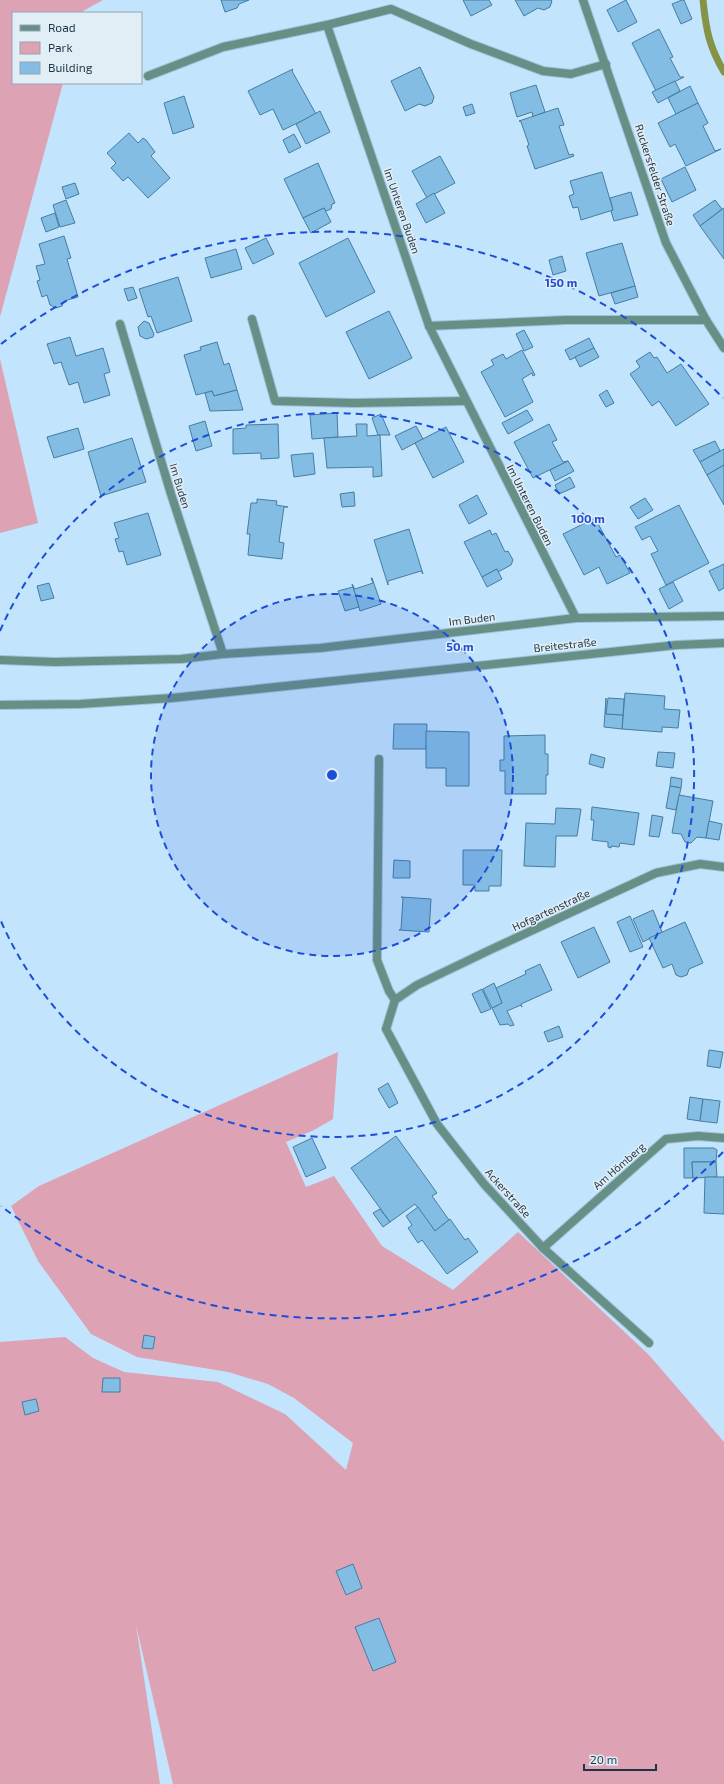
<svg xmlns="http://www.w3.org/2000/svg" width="724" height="1784" font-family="'Exo 2',sans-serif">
<rect width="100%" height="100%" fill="#c2e4fc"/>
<g fill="#dda2b4">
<polygon points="0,0 103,0 83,11 82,13 13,13 13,83 63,83 0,317"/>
<polygon points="0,359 38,523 0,533"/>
<polygon points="338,1052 333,1119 314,1130 286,1142 306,1187 334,1176 382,1246 453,1290 518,1232 649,1355 724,1442 724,1784 173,1784 136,1625 160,1784 0,1784 0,1342 65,1337 93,1358 124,1372 218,1382 285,1414 346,1470 353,1443 294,1398 268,1384 228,1372 137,1357 91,1334 38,1261 11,1206 39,1186"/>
</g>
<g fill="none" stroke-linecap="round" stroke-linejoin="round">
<path stroke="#849446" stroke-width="7" d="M 703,0 C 706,30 709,46 724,72"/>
</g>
<g fill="#84bde4" stroke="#457da1">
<polygon points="221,0 249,0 239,4 237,8 225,12"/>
<polygon points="463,0 489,0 492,5 471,16"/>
<polygon points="515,0 551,0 552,1 550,7 544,10 538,8 524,16"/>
<polygon points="626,0 637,22 618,32 607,10"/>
<polygon points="682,0 684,0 692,19 681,24 672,4"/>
<polygon points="659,29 673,57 670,58 680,77 684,77 656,91 632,43"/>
<polygon points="420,67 434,97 432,103 425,106 419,104 405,111 391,81"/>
<polygon points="293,69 292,71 316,114 283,130 273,109 260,115 248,91"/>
<polygon points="675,81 680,91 658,103 652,92"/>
<polygon points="536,85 545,112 533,117 532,112 517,117 510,93"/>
<polygon points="690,86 698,103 676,114 668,98"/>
<polygon points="184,96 194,127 173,134 164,103"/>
<polygon points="698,103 708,123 703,126 715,151 721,149 686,166 675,144 670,147 658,123"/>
<polygon points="472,104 475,113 466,116 463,107"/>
<polygon points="558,108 564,125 559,126 569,155 573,154 574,156 535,169 527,146 529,145 521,122 519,121"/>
<polygon points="320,111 330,132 306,144 296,124"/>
<polygon points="129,133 138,143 143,138 146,140 155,152 151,156 170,178 148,198 128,177 123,181 111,168 116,163 107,153"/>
<polygon points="294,134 301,147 289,153 283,140"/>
<polygon points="440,156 455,183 427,198 412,171"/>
<polygon points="318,163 335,203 332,204 331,209 326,211 324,208 303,218 284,179"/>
<polygon points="685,167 696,190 672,202 661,179"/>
<polygon points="602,172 613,210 581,220 578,207 573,208 569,196 574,194 570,181"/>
<polygon points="75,183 79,194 66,199 62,187"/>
<polygon points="631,192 638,215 614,221 611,211 613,210 610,198"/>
<polygon points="434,193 445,213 426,223 416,204"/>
<polygon points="66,200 75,223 60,227 53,205"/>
<polygon points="715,200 722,209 700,226 693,215"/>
<polygon points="324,208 331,222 311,233 303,218"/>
<polygon points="724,208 724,259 700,226"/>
<polygon points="55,213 59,227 46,232 41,218"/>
<polygon points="64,236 71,258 67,259 78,297 64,301 62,306 56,308 50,305 47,295 42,297 37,281 40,280 36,266 45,264 39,244"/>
<polygon points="266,238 274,254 253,264 245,248"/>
<polygon points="348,238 375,292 326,317 299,263"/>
<polygon points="622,243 635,286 599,296 586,253"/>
<polygon points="236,249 242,269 211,278 205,258"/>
<polygon points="562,256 566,271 553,275 549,260"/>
<polygon points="178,277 192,321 157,333 151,316 148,317 139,289"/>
<polygon points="635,286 638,297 615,304 611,293"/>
<polygon points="133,287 137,298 128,301 124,289"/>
<polygon points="389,311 412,358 369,379 346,332"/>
<polygon points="144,321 149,323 154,334 153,337 146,339 140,336 138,327"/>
<polygon points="524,330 533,347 524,351 516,334"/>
<polygon points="70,337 76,356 103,348 110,372 104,374 110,395 84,403 78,382 69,385 61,362 54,364 47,344"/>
<polygon points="589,338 594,348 570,360 565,350"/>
<polygon points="217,342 224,365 229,363 237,390 214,396 212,391 196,395 184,355 201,350 200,347"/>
<polygon points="594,348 599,357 580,367 575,357"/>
<polygon points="522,350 535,375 533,376 532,373 522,379 533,402 505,417 481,372 494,365 491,360 503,354 506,359"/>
<polygon points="650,352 654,358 657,357 667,373 681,364 709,404 676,426 659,401 652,406 630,374 640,367 636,361"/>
<polygon points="237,390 243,410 210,411 205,393 212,391 214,396"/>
<polygon points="607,390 614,403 606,407 599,395"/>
<polygon points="527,410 533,420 508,434 502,423"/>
<polygon points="337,413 338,437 312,439 310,415"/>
<polygon points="381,414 390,435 378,435 372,418"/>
<polygon points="205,421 212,446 196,451 189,426"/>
<polygon points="278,424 279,458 261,459 261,453 233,454 233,429 246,428 246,425"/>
<polygon points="356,424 367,424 367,436 380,435 382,476 373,477 373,467 327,468 324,438 357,436"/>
<polygon points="549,424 557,440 552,442 563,462 568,461 533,478 514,442"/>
<polygon points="416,426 423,439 402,450 395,436"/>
<polygon points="446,427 464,462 433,478 415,443"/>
<polygon points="78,428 84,449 54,458 47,437"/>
<polygon points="132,438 146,482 101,496 88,452"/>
<polygon points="715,441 720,451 700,462 693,450"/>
<polygon points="724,449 724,465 707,475 700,462"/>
<polygon points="313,453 315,474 294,477 291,455"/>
<polygon points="568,461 574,471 555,481 550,470"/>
<polygon points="724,465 724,505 707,475"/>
<polygon points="570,477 575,487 559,494 555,485"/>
<polygon points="354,492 355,506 342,507 340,494"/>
<polygon points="477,495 487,514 469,524 459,505"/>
<polygon points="645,498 653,510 638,519 630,507"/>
<polygon points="257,499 277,501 276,505 288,507 284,507 279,542 284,543 282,559 248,555 250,534 247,534 251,503 257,503"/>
<polygon points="679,505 709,563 666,585 651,554 658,551 650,536 642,540 635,527"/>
<polygon points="148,513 161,555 127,565 123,551 119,552 115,539 119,538 114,523"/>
<polygon points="595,518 616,557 620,555 630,573 607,584 599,567 584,575 563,534"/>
<polygon points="409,529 423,574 421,571 388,581 388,585 374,540"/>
<polygon points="490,530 492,535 496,533 505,552 508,551 513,560 511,565 498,572 497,569 482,577 464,542"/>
<polygon points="724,564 724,588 719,591 709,571"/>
<polygon points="497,569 502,579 487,587 482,577"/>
<polygon points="371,578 372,578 381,604 360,611 352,584 355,589 373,583"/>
<polygon points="673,582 683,601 669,609 659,589"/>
<polygon points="49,583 54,598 41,601 37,586"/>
<polygon points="353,587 359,607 345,611 338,591"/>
<polygon points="625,693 665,696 664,709 680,710 678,728 662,727 662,732 622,729"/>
<polygon points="606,698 606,714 623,715 622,729 604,727"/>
<polygon points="608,698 624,699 623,715 606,714"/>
<polygon points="394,724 427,724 426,749 393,749"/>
<polygon points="426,731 469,732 469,786 446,786 446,768 426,768"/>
<polygon points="545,735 545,754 548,754 548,775 546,775 546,794 505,794 505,771 500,771 500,760 504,760 504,736"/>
<polygon points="658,752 675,753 673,768 656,766"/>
<polygon points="591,754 605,758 603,768 589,764"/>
<polygon points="671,777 682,779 681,788 670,786"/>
<polygon points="670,786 681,788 676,810 666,808"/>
<polygon points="679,795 713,801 706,838 697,837 691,843 685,842 681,834 672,833"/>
<polygon points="592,807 639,813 634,845 620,843 619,847 611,846 611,848 608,847 608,842 592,840 594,820 591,820"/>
<polygon points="556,808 581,809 577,836 556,836 555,867 524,866 526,823 555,824"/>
<polygon points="652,815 663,817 659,837 649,836"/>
<polygon points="709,821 722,824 719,840 706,838"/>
<polygon points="463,850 502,850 501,886 489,886 489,891 475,891 475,885 463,885"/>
<polygon points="394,860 410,861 410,878 393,878"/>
<polygon points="401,897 431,899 429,932 399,930 401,929 403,898"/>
<polygon points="653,910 662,932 643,942 633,919"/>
<polygon points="630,916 643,947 630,952 617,922"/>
<polygon points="685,922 703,963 689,969 687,975 681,977 676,975 672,964 663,968 649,938"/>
<polygon points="594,927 610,962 578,978 561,942"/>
<polygon points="540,964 552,990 521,1004 522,1007 521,1005 507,1011 514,1025 510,1026 508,1024 500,1025 492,1008 502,1003 496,988 526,974 525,971"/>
<polygon points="494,983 502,1003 492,1008 483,989"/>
<polygon points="482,989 491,1009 481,1013 472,994"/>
<polygon points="559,1026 563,1037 548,1042 544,1032"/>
<polygon points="709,1050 723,1052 720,1068 707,1066"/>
<polygon points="388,1083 398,1103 389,1108 378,1089"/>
<polygon points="690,1097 703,1099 700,1121 687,1119"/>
<polygon points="703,1099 720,1101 717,1123 700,1121"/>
<polygon points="396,1136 437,1193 432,1196 449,1220 435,1231 415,1204 390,1222 351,1168"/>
<polygon points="312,1138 326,1168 306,1177 293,1147"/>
<polygon points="684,1148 714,1148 717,1150 716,1162 692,1162 693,1178 684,1178"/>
<polygon points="692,1162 716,1162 717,1177 693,1178"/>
<polygon points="705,1177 724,1177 724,1214 704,1213"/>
<polygon points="418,1207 435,1231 450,1219 465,1240 468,1238 478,1252 447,1274 422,1240 418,1243 408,1228 412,1225 406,1216"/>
<polygon points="380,1209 390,1222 383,1227 373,1213"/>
<polygon points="144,1335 155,1337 153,1349 142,1348"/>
<polygon points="103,1378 120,1378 120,1392 102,1392"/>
<polygon points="36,1399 39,1411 25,1415 22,1402"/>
<polygon points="353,1564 362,1588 346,1595 336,1571"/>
<polygon points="379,1618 396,1662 373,1671 355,1627"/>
</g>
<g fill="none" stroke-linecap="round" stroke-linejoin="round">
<g stroke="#a1c1d7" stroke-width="10">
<g id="minor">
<polyline points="583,0 666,243 706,320 724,348"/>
<polyline points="148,76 223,47 327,25"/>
<polyline points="252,319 275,401 354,403 465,401"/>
<polyline points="120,324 171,494 223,654"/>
<polyline points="429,326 566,320 706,320"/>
<polyline points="576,618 429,326 327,25 391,9 471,44 543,71 571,74 606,64"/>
<polyline points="0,660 55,662 181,659 223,654 320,648 576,618 724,616"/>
<polyline points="379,759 377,960 389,991 395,1000"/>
<polyline points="543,1248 666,1139 698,1136 724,1138"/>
<polyline points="649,1343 543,1248 484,1184 437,1124 386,1029 395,1000 417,985 492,949 656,873 700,864 724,867"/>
</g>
</g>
<g stroke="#a1c1d7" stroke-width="10">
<polyline id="tertiary" points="0,705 80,704 172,698 677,645 724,643"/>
</g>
<use href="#minor" stroke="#668f86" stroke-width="8"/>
<use href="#tertiary" stroke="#668f86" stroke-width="8"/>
</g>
<circle cx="332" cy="775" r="181" fill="#1d4ed8" fill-opacity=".12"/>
<g fill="none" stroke="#1d4ed8" stroke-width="2" stroke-dasharray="7 5">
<circle cx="332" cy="775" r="181"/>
<path d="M0 631A362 362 0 1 1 0 919"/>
<path d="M723 1152A543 543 0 0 1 1 1206M1 344A543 543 0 0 1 723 398"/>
</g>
<g text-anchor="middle" stroke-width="3" stroke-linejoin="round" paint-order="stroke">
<g font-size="11" fill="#1e3545" stroke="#e2eef6">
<text transform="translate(655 175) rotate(72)" y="4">Ruckersfelder Straße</text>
<text transform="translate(402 211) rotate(71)" y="4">Im Unteren Buden</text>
<text transform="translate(180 486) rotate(73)" y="4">Im Buden</text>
<text transform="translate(530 505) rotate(63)" y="4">Im Unteren Buden</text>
<text transform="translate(472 619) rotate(-7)" y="4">Im Buden</text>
<text transform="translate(565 645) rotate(-6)" y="4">Breitestraße</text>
<text transform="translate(551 910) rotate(-25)" y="4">Hofgartenstraße</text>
<text transform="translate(619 1166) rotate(-41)" y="4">Am Hömberg</text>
<text transform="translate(508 1193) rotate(48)" y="4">Ackerstraße</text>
</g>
</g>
<circle cx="332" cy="775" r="6" fill="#1d4ed8" stroke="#e2eef6" stroke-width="2"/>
<g font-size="12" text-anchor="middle" font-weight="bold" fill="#1d4ed8" stroke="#e2eef6" stroke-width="3" stroke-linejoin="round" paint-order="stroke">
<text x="561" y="287">150 m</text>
<text x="588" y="523">100 m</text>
<text x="460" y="651">50 m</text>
</g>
<rect x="12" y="12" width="130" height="72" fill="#e2eef6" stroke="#94a4af"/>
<rect x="20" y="25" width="20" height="6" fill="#668f86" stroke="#94a4af"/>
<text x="48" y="32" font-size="12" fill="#1e3545">Road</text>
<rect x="20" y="42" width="20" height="12" fill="#dda2b4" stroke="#94a4af"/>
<text x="48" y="52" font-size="12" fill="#1e3545">Park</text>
<rect x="20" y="62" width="20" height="12" fill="#84bde4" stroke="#94a4af"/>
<text x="48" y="72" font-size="12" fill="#1e3545">Building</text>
<path d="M584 1764v6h72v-6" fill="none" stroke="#1e3545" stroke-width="2"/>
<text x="590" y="1764" font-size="12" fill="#1e3545" stroke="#e2eef6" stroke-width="3" paint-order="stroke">20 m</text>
</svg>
